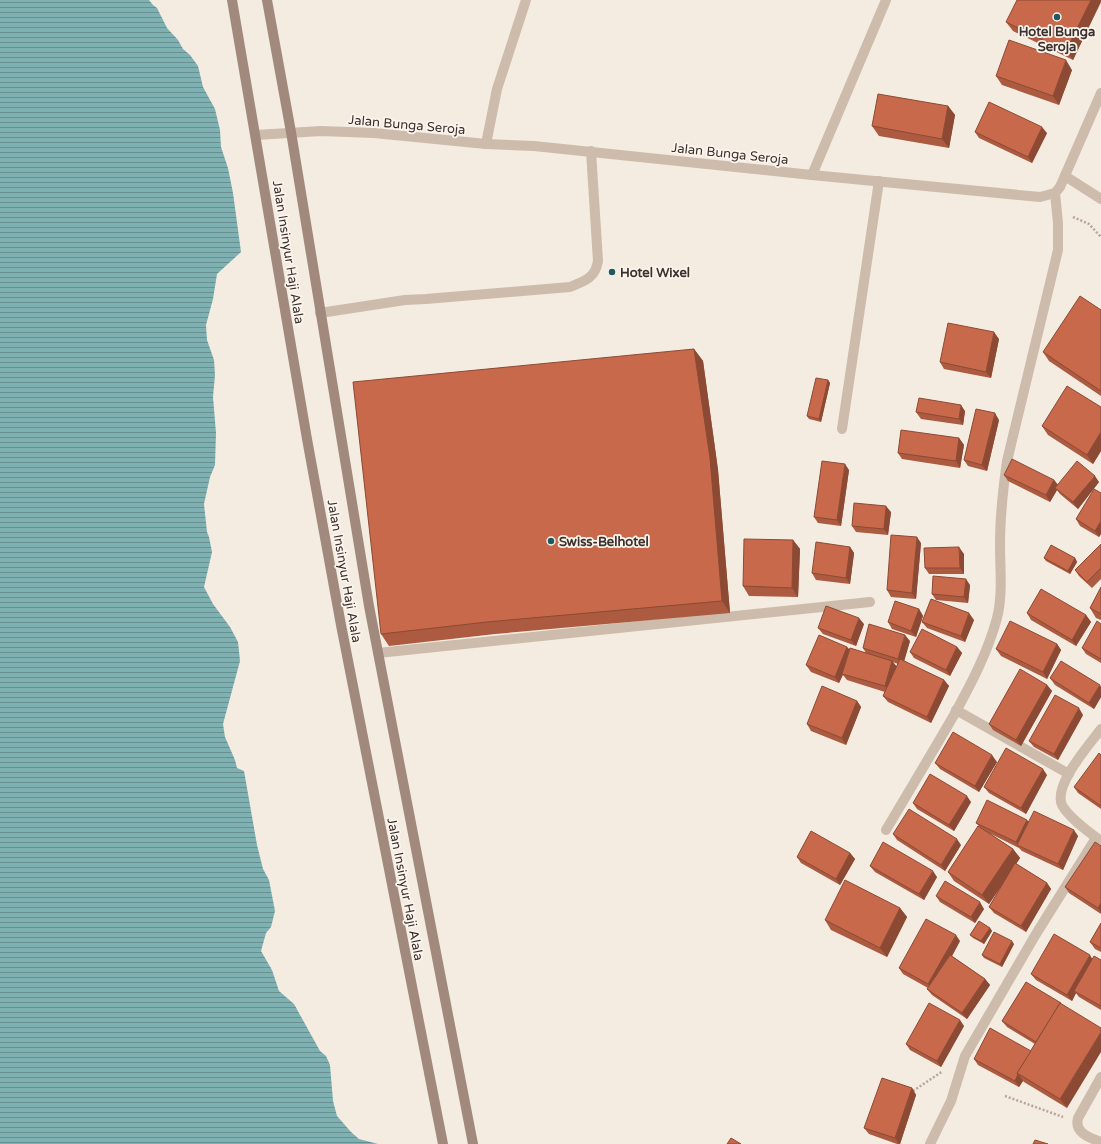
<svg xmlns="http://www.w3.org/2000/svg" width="1101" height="1144" font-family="'Varela Round',sans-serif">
<defs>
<pattern id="water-rules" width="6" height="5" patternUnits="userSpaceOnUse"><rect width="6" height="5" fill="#7fb0b2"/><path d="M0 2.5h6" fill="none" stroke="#699091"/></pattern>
</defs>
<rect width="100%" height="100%" fill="#f4ebe1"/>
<polygon fill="url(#water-rules)" points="0,0 149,0 153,5 157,8 167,28 178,40 183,49 190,55 198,66 203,87 215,109 220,130 221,147 228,168 233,193 241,252 217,274 213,299 206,325 207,340 214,360 215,375 213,397 216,433 215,465 210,477 204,504 207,532 209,537 212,552 204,587 213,604 230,627 238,642 240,661 223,724 225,737 235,760 237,768 244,771 257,845 263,869 269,880 275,911 271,927 266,933 261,951 272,970 279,991 294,1004 320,1051 326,1056 330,1065 333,1101 337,1116 351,1132 359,1139 378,1144 0,1144"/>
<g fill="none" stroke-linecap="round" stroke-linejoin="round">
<g stroke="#b9a596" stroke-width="2.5" stroke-dasharray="2 2" stroke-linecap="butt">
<polyline points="1073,217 1089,224 1101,237"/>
<polyline points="913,1091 943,1071"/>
<polyline points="1005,1096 1063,1117"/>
</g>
<g stroke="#cdbbac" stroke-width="10">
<path d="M 320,313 L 405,300 L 426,299 L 570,287 C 584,281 595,279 598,261 L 591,151"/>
<polyline points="842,429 879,181"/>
</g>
<g stroke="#cdbbac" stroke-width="10">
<polyline points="256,135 321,131 374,133 486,144 534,146 812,175 1040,197 1055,193 1060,187 1101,93"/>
<polyline points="486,144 497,89 526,0"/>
<polyline points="812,175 886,0"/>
<polyline points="1065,176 1101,199"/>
<polyline points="378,653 870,602"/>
<polyline points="956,710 1069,774"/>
<path d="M 1101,729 C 1090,744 1053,785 1062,805 C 1069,818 1089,832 1101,841"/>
<path d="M 886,830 C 909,791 932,753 954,715 C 971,684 988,652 997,618 C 1003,595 1000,569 1000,545 C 1000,517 1003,489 1007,461 L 1058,250 L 1058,223 L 1055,193"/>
<path d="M 1101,1077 L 1078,1118 C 1074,1133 1090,1138 1101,1142"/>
<polyline points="930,1144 951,1101 965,1056 1036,934 1096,838"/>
</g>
<g stroke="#a18a7d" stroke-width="10">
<polyline points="232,0 307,439 341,625 443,1144"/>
<polyline points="267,0 291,132 369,606 473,1144"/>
</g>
</g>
<g fill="#ac5a40" fill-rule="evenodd">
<polygon points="1101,0 1073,60 1013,31 1006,22"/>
<polygon points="1072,70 1059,105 1002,85 996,76"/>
<polygon points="948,106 955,115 949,148 879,136 872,126"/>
<polygon points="975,132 1047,133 1032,163 979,138"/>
<polygon points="1101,310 1101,396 1049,361 1043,352"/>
<polygon points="999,339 991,378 944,369 940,362"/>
<polygon points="694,349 703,361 718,470 730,613 495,634 389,646 381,634"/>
<polygon points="828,380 830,383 821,422 809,419 807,416"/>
<polygon points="1101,407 1101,451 1093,464 1048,435 1042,426"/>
<polygon points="965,411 963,425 921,419 916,412"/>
<polygon points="999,420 987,471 968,466 964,460"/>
<polygon points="959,438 964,445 960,468 902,459 898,453"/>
<polygon points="849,470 841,526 818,523 814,517"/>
<polygon points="1004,475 1054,480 1058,485 1099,482 1078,509 1060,494 1057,490 1050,502 1008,481"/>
<polygon points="1101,493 1101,534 1099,537 1080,526 1076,519"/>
<polygon points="891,512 888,535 856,532 852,526"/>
<polygon points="793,540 800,549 798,597 749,596 743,586"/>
<polygon points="921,543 916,599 891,597 887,590"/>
<polygon points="1101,544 1101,579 1092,588 1079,576 1075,570"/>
<polygon points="850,547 854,553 850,584 816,580 812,573"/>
<polygon points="964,554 964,574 929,574 925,568"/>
<polygon points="1044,558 1075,558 1077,562 1070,574 1046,561"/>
<polygon points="970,585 968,603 936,600 932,594"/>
<polygon points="1101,587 1101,620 1096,618 1090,608"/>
<polygon points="919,609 923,616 916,637 892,629 888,622"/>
<polygon points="1027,613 1086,615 1091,622 1076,646 1031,620"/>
<polygon points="974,620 965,642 927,628 922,622"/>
<polygon points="864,624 856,646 823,634 818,628"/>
<polygon points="1101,624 1101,663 1086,654 1082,648"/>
<path d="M 910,641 L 904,661 L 944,680 L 949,686 L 931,723 L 888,702 L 883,696 L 885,692 L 847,680 L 843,675 L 839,683 L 811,672 L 806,665 L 847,647 L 850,650 L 866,653 L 863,648 ZM 893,662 L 898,664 L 897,667 Z"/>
<polygon points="1057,644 1061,650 1047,679 1001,656 996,649"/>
<polygon points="957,647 962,653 950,676 914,658 910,652"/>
<polygon points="1050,678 1101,687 1101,697 1094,709 1055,685"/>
<polygon points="1047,685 1052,691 1021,746 993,730 989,724"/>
<polygon points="857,701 861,707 846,745 811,731 807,724"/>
<polygon points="1083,715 1058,760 1034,747 1029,741"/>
<polygon points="1101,755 1101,809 1078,793 1074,787"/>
<polygon points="997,762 979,792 940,769 935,763"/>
<polygon points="1047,775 1026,814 989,793 984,787"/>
<polygon points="971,802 954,831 917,809 913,803"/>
<polygon points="1029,821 1078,836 1063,870 1022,851 1019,848 989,833 1013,849 1020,858 1016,864 1047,883 1051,889 1026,932 994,913 989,907 1007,878 989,904 954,881 948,872 979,826 976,823"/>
<polygon points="893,834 961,845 945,871 897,840"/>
<polygon points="1101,846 1101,914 1069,893 1065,887"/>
<polygon points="850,853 855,859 840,885 801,863 797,857"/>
<polygon points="870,866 937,877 924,900 875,872"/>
<polygon points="936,896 984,909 975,923 940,902"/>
<polygon points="900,908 907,917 887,957 831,930 825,920"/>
<polygon points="1101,923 1101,952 1095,949 1090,942"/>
<polygon points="990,928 992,931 984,944 973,938 970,935"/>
<polygon points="960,941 952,956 985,979 990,985 967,1019 932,995 927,989 928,988 903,974 899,968"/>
<polygon points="1014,944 1002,967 984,958 982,955"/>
<polygon points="1101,960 1101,1010 1079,997 1076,993 1072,1001 1036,980 1031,974"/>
<polygon points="1026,982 1067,1108 1024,1082 1023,1081 1019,1087 978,1065 974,1059 1031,1051 1035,1044 1007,1027 1002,1021"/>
<polygon points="964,1026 941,1067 910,1050 906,1044"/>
<polygon points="912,1088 916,1095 900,1144 897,1144 869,1134 864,1128"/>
</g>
<g fill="#8c4a34">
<polygon points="1091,0 1101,0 1101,2 1073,60 1066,51"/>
<polygon points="1066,60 1072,70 1059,105 1053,96"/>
<polygon points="948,106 955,115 949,148 942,139"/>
<polygon points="1042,127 1047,133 1032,163 1028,157"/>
<polygon points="994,332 999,339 991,378 986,372"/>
<polygon points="694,349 703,361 718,470 730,613 722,601"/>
<polygon points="828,380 830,383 821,422 819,419"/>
<polygon points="961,405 965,411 963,425 959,419"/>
<polygon points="995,413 999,420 987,471 982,465"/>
<polygon points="1101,432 1101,451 1093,464 1087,455"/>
<polygon points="959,438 964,445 960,468 956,461"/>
<polygon points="845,464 849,470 841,526 837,520"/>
<polygon points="1095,476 1099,482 1078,509 1073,502"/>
<polygon points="1054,480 1059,486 1055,488 1057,490 1050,502 1046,495"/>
<polygon points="886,506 891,512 888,535 884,529"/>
<polygon points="1101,521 1101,534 1099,537 1095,531"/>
<polygon points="917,537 921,543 916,599 912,593"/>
<polygon points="793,540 800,549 798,597 792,588"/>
<polygon points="850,547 854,553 850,584 846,578"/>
<polygon points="959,547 964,554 964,574 960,568"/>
<polygon points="1075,558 1077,562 1070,574 1068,571"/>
<polygon points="966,579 970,585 968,603 964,597"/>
<polygon points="919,609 923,616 916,637 911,631"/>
<polygon points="969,613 974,620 965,642 961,636"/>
<polygon points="1086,615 1091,622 1076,646 1072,640"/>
<polygon points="859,618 864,624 856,646 851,640"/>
<polygon points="905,635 910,641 903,665 898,659"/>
<polygon points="1057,644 1061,650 1047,679 1043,672"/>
<polygon points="847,647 852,653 839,683 835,677"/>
<polygon points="957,647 962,653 950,676 946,670"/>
<polygon points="892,661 897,667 889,693 885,686"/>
<polygon points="944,680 949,686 931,723 927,717"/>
<polygon points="1047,685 1052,691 1021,746 1016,740"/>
<polygon points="1100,685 1101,687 1101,697 1094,709 1089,703"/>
<polygon points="857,701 861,707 846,745 842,738"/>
<polygon points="1079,708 1083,715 1058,760 1054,754"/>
<polygon points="992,755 997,762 979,792 975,786"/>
<polygon points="1043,769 1047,775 1026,814 1021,808"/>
<polygon points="967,796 971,802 954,831 949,825"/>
<polygon points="1027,820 1032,826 1019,846 1016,842"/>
<polygon points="1074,830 1078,836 1063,870 1058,864"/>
<polygon points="957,839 961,845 945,871 941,865"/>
<polygon points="1013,849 1020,858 989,904 982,895"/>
<polygon points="850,853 855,859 840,885 836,879"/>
<polygon points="933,871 937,877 924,900 919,894"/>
<polygon points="1047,883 1051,889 1026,932 1021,926"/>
<polygon points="980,902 984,909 975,923 971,917"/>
<polygon points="1101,903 1101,913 1098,908"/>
<polygon points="900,908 907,917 887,957 880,948"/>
<polygon points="990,928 992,931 984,944 981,941"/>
<polygon points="956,935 960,941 933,991 928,984"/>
<polygon points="1012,941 1014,944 1002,967 1000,964"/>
<polygon points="1090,955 1094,962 1074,991 1076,993 1072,1001 1067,995"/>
<polygon points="985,979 990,985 967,1019 962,1013"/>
<polygon points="960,1020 964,1026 941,1067 937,1061"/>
<polygon points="1101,1032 1101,1052 1067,1108 1060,1099"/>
<polygon points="1018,1074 1023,1081 1019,1087 1015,1081"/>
<polygon points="912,1088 916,1095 900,1144 899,1144 895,1138"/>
</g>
<g fill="#c8694b" stroke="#8c4a34">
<polygon points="1017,0 1091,0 1066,51 1006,22"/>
<polygon points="1009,40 1066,60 1053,96 996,76"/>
<polygon points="878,94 948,106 942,139 872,126"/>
<polygon points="989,102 1042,127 1028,157 975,132"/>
<polygon points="1080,296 1101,310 1101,391 1043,352"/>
<polygon points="948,323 994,332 986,372 940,362"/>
<polygon points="694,349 710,458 722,601 487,622 381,634 353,382"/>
<polygon points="816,378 828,380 819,419 807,416"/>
<polygon points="1067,386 1101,407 1101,432 1087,455 1042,426"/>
<polygon points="919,398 961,405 959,419 916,412"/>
<polygon points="976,409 995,413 982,465 964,460"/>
<polygon points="901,430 959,438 956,461 898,453"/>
<polygon points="1012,459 1054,480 1046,495 1004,475"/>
<polygon points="822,461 845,464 837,520 814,517"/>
<polygon points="1077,461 1095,476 1073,502 1055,488"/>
<polygon points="1094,489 1101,493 1101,521 1095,531 1076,519"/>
<polygon points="854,503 886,506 884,529 852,526"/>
<polygon points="891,535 917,537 912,593 887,590"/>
<polygon points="744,539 793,540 792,588 743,586"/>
<polygon points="816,542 850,547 846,578 812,573"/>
<polygon points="1101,544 1101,568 1087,582 1075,570"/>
<polygon points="1051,545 1075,558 1068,571 1044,558"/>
<polygon points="959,547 960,568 925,568 924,548"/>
<polygon points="933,576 966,579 964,597 932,594"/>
<polygon points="1101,587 1101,614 1090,608"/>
<polygon points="1041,589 1086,615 1072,640 1027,613"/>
<polygon points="931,599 969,613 961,636 922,622"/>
<polygon points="895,601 919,609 911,631 888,622"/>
<polygon points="826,606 859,618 851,640 818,628"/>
<polygon points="1010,621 1057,644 1043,672 996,649"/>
<polygon points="1097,621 1101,624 1101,659 1082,648"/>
<polygon points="869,624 905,635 898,659 863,648"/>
<polygon points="922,629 957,647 946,670 910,652"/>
<polygon points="819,635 847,647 835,677 806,665"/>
<polygon points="850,648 892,661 885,686 842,674"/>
<polygon points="900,659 944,680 927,717 883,696"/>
<polygon points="1061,661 1100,685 1089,703 1050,678"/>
<polygon points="1020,669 1047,685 1016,740 989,724"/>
<polygon points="822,686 857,701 842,738 807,724"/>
<polygon points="1055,695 1079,708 1054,754 1029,741"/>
<polygon points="953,732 992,755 975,786 935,763"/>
<polygon points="1006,748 1043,769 1021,808 984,787"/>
<polygon points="1099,753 1101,755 1101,806 1074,787"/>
<polygon points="930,774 967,796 949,825 913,803"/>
<polygon points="987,800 1027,820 1016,842 976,823"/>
<polygon points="909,809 957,839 941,865 893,834"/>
<polygon points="1034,811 1074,830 1058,864 1017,845"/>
<polygon points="978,826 1013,849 982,895 948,872"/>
<polygon points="811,831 850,853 836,879 797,857"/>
<polygon points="883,842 933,871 919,894 870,866"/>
<polygon points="1095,842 1101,846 1101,903 1098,908 1065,887"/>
<polygon points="1015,863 1047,883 1021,926 989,907"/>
<polygon points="845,880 900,908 880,948 825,920"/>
<polygon points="945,881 980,902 971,917 936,896"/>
<polygon points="926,919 956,935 928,984 899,968"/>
<polygon points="979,921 990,928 981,941 970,935"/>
<polygon points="1101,923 1101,948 1090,942"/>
<polygon points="994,932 1012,941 1000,964 982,955"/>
<polygon points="1054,934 1090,955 1067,995 1031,974"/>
<polygon points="950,955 985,979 962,1013 927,989"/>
<polygon points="1094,956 1101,960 1101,1006 1074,991"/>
<polygon points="1026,982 1061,1003 1060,1003 1036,1042 1002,1021"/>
<polygon points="929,1003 960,1020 937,1061 906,1044"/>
<polygon points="1060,1003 1101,1028 1101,1032 1060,1099 1017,1073"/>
<polygon points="990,1028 1031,1051 1017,1073 1018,1074 1015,1081 974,1059"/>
<polygon points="882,1078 912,1088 895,1138 864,1128"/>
<polygon points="731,1138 741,1144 727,1144"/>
<polygon points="1035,1140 1048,1144 1033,1144"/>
</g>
<g fill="#1f5a5e" stroke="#fbf5ee" stroke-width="1.5">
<circle cx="1057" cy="17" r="4"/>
<circle cx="612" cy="272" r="4"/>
<circle cx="551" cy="541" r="4"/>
</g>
<g text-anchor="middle" stroke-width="3.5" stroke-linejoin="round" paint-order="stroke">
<g font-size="13" font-weight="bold" fill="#3b302b" stroke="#fbf5ee" text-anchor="start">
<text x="1057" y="36" text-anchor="middle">Hotel Bunga<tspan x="1057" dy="15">Seroja</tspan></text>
<text x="620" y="277">Hotel Wixel</text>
<text x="559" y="546">Swiss-Belhotel</text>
</g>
<g font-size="13" fill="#3b302b" stroke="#fbf5ee">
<text transform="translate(407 124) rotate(5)" y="5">Jalan Bunga Seroja</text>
<text transform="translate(730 153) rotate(6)" y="5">Jalan Bunga Seroja</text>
<text transform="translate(289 252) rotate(81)" y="5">Jalan Insinyur Haji Alala</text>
<text transform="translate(345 571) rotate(80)" y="5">Jalan Insinyur Haji Alala</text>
<text transform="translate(406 889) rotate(79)" y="5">Jalan Insinyur Haji Alala</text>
</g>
</g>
</svg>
